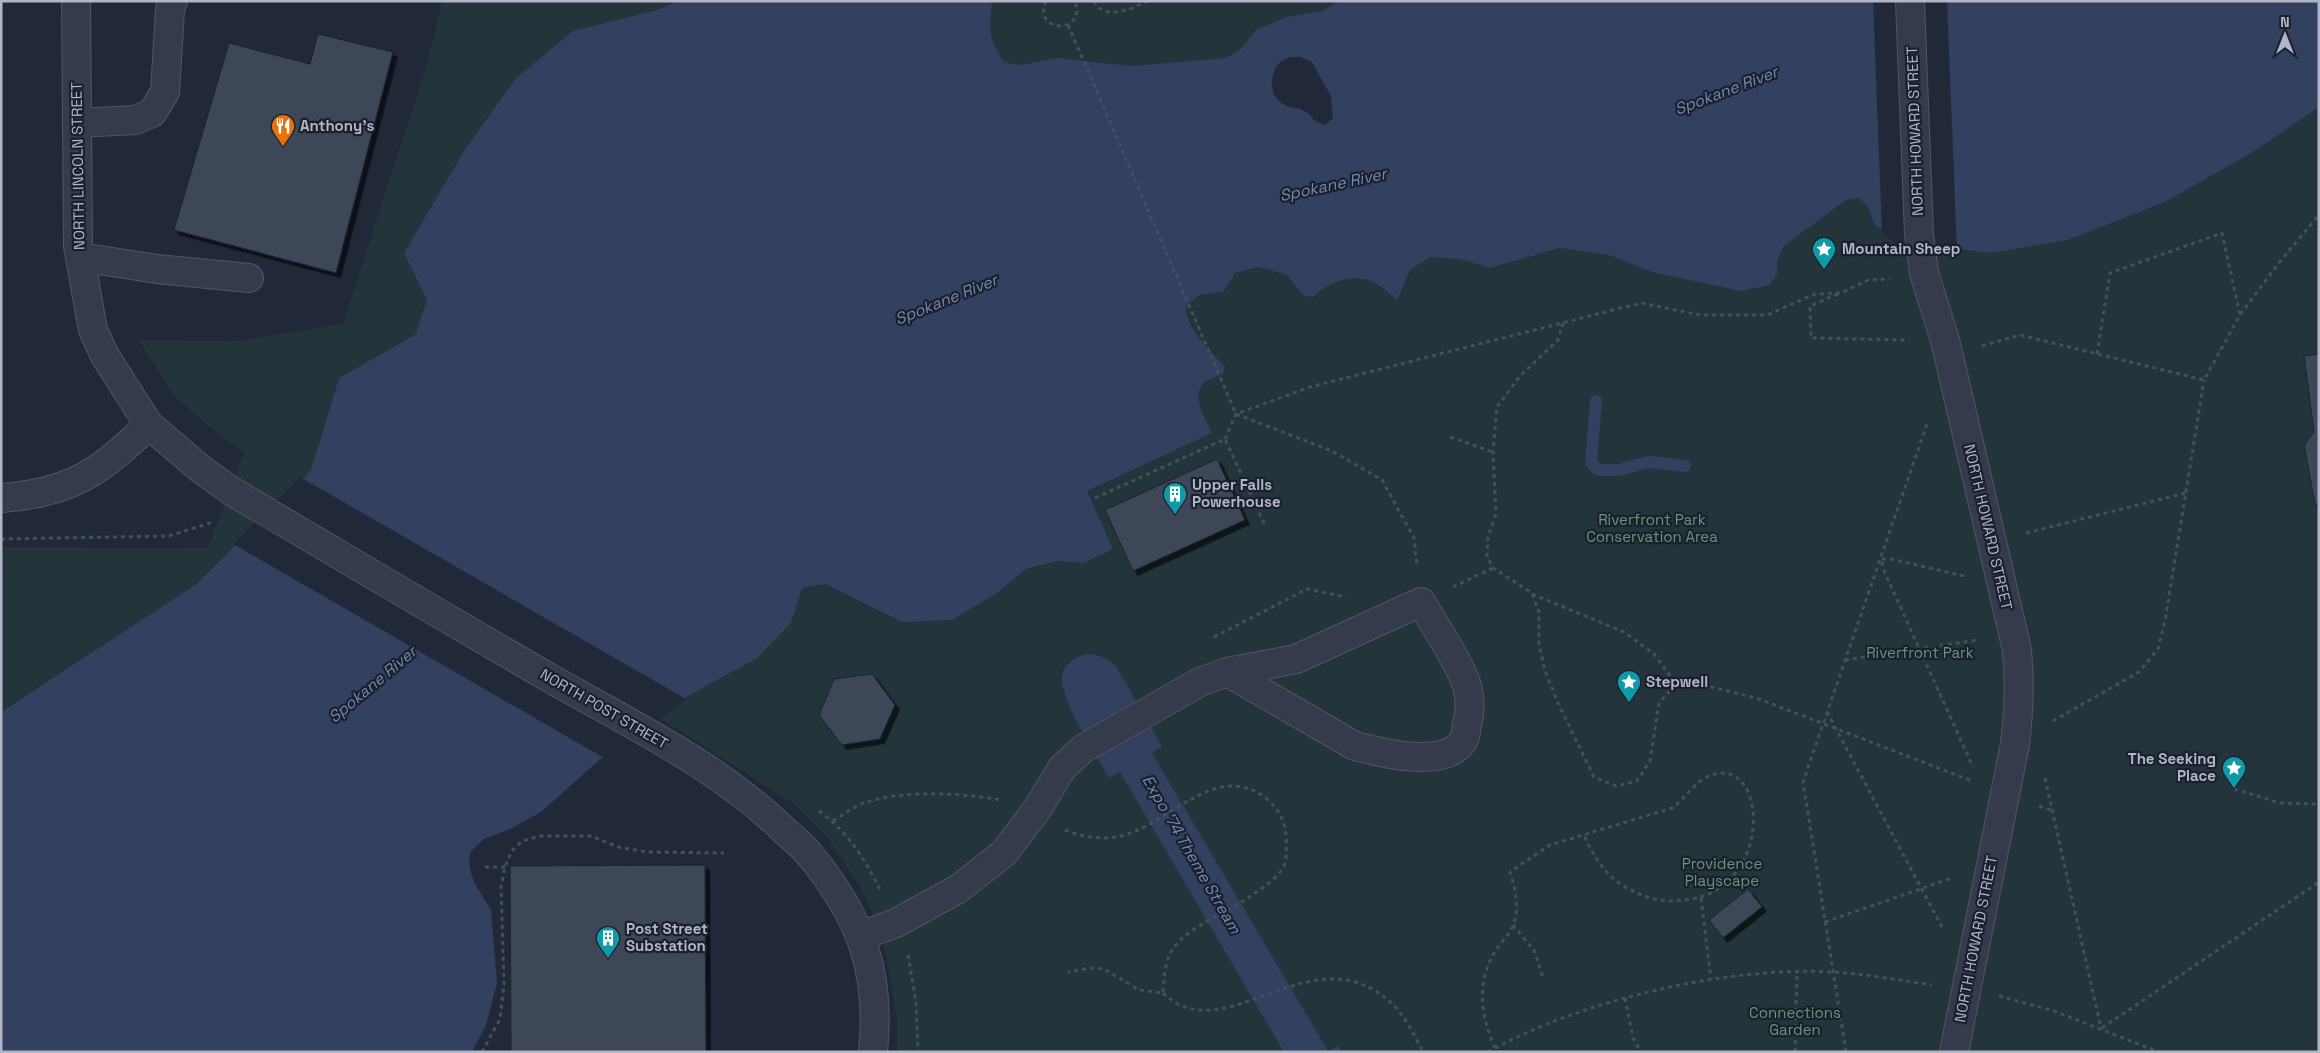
<svg xmlns="http://www.w3.org/2000/svg" width="2320" height="1053" font-family="'Space Grotesk',sans-serif">
<defs>
<filter id="shadow"><feDropShadow dx="4.5" dy="4.5" stdDeviation="0" flood-color="#0009"/></filter>
</defs>
<rect width="100%" height="100%" fill="#212939"/>
<g fill="#23353a">
<polygon points="442,1 678,1 654,11 404,253 427,300 415,336 339,378 311,470 195,585 1,712 1,547 208,548 244,453 202,421 172,393 139,340 236,341 343,324 427,64"/>
<path d="M 992,1 L 1338,1 L 1323,11 L 1286,17 L 1256,30 L 1239,51 L 1225,58 L 1132,66 L 1057,58 L 1020,65 L 1004,62 C 987,37 990,30 992,1 Z"/>
<path d="M 2319,107 L 2319,1052 L 897,1052 L 897,1021 L 888,965 L 876,920 L 859,885 L 829,840 L 791,802 L 657,716 L 791,623 L 801,588 L 824,584 L 902,622 L 952,620 L 997,593 L 1026,569 L 1058,561 L 1084,563 L 1112,549 L 1086,491 L 1212,433 C 1206,419 1190,396 1204,383 C 1209,379 1218,376 1223,374 L 1225,367 C 1210,349 1186,330 1186,306 L 1200,295 L 1224,291 L 1235,273 L 1258,267 L 1287,275 L 1304,296 L 1313,297 C 1329,283 1350,273 1371,281 C 1380,284 1389,294 1397,300 L 1410,270 L 1430,257 L 1459,259 L 1490,268 L 1560,248 L 1609,255 L 1652,272 L 1777,275 L 1777,261 L 1784,246 L 1846,200 L 1859,198 L 1868,207 L 1874,224 L 1900,242 L 1991,253 L 2068,240 L 2167,201 L 2253,152 Z"/>
</g>
<g fill="#33405f" fill-rule="evenodd">
<path d="M 678,1 L 992,1 C 990,30 987,37 1004,62 L 1020,65 L 1057,58 L 1132,66 L 1225,58 L 1239,51 L 1256,30 L 1286,17 L 1323,11 L 1338,1 L 2319,1 L 2319,107 L 2253,152 L 2167,201 L 2068,240 L 1991,253 L 1900,242 L 1874,224 L 1868,207 L 1859,198 L 1846,200 L 1784,246 L 1777,261 L 1777,275 L 1769,285 L 1741,291 L 1652,272 L 1609,255 L 1560,248 L 1490,268 L 1459,259 L 1430,257 L 1410,270 L 1397,300 C 1389,294 1380,284 1371,281 C 1350,273 1328,283 1313,297 L 1304,296 L 1287,275 L 1258,267 L 1235,273 L 1224,291 L 1200,295 L 1186,306 C 1186,330 1210,349 1225,367 L 1223,374 C 1218,376 1209,379 1204,383 C 1190,396 1206,419 1212,433 L 1087,491 L 1113,549 L 1084,563 L 1058,561 L 1026,569 L 997,593 L 952,620 L 902,622 L 825,584 L 802,588 L 791,623 L 757,658 L 686,697 L 657,716 L 597,762 L 541,812 L 510,829 L 484,839 L 471,851 L 469,861 L 471,873 L 475,884 L 491,910 L 497,983 L 486,1025 L 472,1052 L 1,1052 L 1,712 L 195,585 L 311,470 L 339,378 L 415,335 L 427,300 L 404,253 L 466,148 L 516,78 L 573,31 L 654,11 ZM 1300,57 L 1312,62 L 1331,96 L 1333,118 L 1325,125 C 1310,121 1316,119 1306,112 C 1297,106 1286,109 1278,100 C 1267,89 1271,62 1288,58 C 1291,57 1296,57 1300,57 Z"/>
<path d="M 1086,654 C 1099,654 1106,658 1116,666 L 1162,746 L 1152,753 L 1328,1051 L 1338,1046 L 1342,1052 L 1284,1052 L 1120,772 L 1109,778 C 1096,754 1063,705 1062,680 C 1061,666 1073,658 1086,654 Z"/>
</g>
<g fill="#212939">
<polygon points="1873,1 1947,1 1957,252 1900,245 1882,233"/>
<polygon points="300,477 686,699 606,759 233,544"/>
</g>
<g fill="none" stroke-linecap="round" stroke-linejoin="round">
<polyline stroke="#33405f" stroke-width="12" points="1596,401 1591,462 1598,470 1619,470 1649,462 1685,466"/>
</g>
<g fill="#3d4659" stroke="#1c2230" filter="url(#shadow)">
<polygon points="318,34 393,52 336,273 174,230 229,43 310,64"/>
<polygon points="2319,354 2319,504 2315,504 2304,445 2314,432 2304,356"/>
<polygon points="1217,459 1245,520 1133,571 1105,510"/>
<polygon points="872,674 895,705 880,739 842,745 819,715 834,679"/>
<polygon points="705,865 706,1052 511,1052 510,866"/>
<polygon points="1748,889 1762,907 1723,938 1709,920"/>
</g>
<g fill="none" stroke-linecap="round" stroke-linejoin="round">
<g stroke="#505664" stroke-width="30">
<g id="minor">
<path d="M 76,1 L 78,246 L 93,330 L 105,356 L 149,425 L 202,470 L 233,492 C 338,554 442,616 548,677 C 630,724 717,765 785,831 C 795,840 806,849 814,860 C 862,920 881,974 873,1052"/>
<path d="M 1910,1 L 1919,234 L 1924,273 L 1945,340 L 2017,650 C 2020,682 2019,712 2015,744 L 1954,1052"/>
<polyline points="77,123 135,120 152,113 165,92 170,9 173,1"/>
<polyline points="80,257 157,269 249,278"/>
<path d="M 1,498 C 72,493 99,472 149,425"/>
<path d="M 861,936 L 896,923 L 958,889 L 1004,853 L 1038,808 L 1062,768 L 1084,748 L 1200,682 L 1227,672 L 1296,659 L 1421,602 C 1433,623 1464,669 1468,690 C 1470,701 1470,714 1467,724 C 1466,729 1466,735 1464,739 C 1448,770 1381,753 1355,746 L 1227,672"/>
</g>
</g>
<g stroke="#415258" stroke-width="3" stroke-dasharray="4 4" stroke-linecap="butt">
<path d="M 1046,1 C 1031,35 1090,33 1074,1"/>
<path d="M 1094,1 C 1104,22 1133,8 1148,1"/>
<polyline points="1068,25 1236,414 1332,451 1382,480 1414,538 1417,567"/>
<polyline points="1838,294 1810,306 1811,338 1907,340"/>
<polyline points="1563,323 1558,340 1520,376 1497,407 1493,452 1496,514 1488,537 1487,556 1493,568 1532,593 1539,612 1539,644 1545,671 1557,701 1594,777 1616,786 1637,781 1650,761 1659,703 1676,684 1699,684 1759,699 1972,781"/>
<polyline points="1982,346 2020,335 2204,380 2240,315 2278,264 2319,215"/>
<polyline points="2097,354 2110,273 2222,233 2240,315"/>
<polyline points="1450,437 1493,452"/>
<polyline points="1225,439 1236,414 1310,387 1641,303 1700,315 1767,315 1815,294 1841,293 1868,280 1890,279"/>
<polyline points="1095,498 1225,439 1266,527"/>
<polyline points="2026,533 2186,493"/>
<polyline points="1,539 169,536 213,522"/>
<polyline points="1964,576 1891,559 1881,559 1885,573 1973,767"/>
<polyline points="1453,587 1493,568"/>
<polyline points="1532,594 1624,632 1654,654 1676,684"/>
<polyline points="1214,637 1307,589 1346,597"/>
<polyline points="1845,660 1978,640"/>
<polyline points="1827,712 1942,927"/>
<polyline points="2053,721 2139,672 2158,649 2165,621 2204,380"/>
<polyline points="2045,778 2101,1028"/>
<polyline points="2234,789 2280,803 2319,804"/>
<polyline points="2039,806 2053,811"/>
<path d="M 819,811 C 846,830 867,861 881,892"/>
<path d="M 833,821 C 843,815 855,805 867,802 C 905,790 962,793 1001,800"/>
<path d="M 1065,830 C 1084,838 1108,841 1128,834 C 1171,820 1221,759 1268,800 C 1287,817 1287,834 1286,858 C 1285,875 1263,887 1251,896 C 1231,910 1189,927 1175,946 C 1165,959 1164,976 1163,993 L 1139,990 L 1104,969 L 1090,968 L 1068,972"/>
<polyline points="485,867 505,867"/>
<polyline points="1701,898 1711,979"/>
<polyline points="1825,922 1952,878"/>
<polyline points="1513,925 1535,952 1543,978"/>
<polyline points="908,955 916,1002 918,1052"/>
<path d="M 1163,993 C 1225,1053 1310,932 1389,1001 C 1404,1014 1414,1034 1423,1052"/>
<polyline points="1999,996 2054,1011 2159,1052"/>
<polyline points="1625,998 1633,1038 1641,1052"/>
<polyline points="2102,1028 2319,882"/>
<path d="M 1495,1048 C 1481,1017 1476,984 1494,953 C 1498,945 1506,939 1510,931 C 1521,913 1516,891 1510,872 L 1550,845 L 1672,808 C 1685,799 1694,782 1709,776 C 1768,752 1774,886 1691,899 C 1679,901 1666,902 1654,899 C 1616,888 1599,869 1584,835"/>
<polyline points="482,1052 500,1019 504,985 501,887 505,867 511,852 522,841 540,836 591,836 618,847 647,852 724,853"/>
<path d="M 1488,1052 C 1581,1000 1727,966 1833,972 C 1866,974 1899,980 1932,985"/>
<polyline points="1795,1052 1797,973"/>
<polyline points="1846,1052 1803,782 1927,424"/>
</g>
<use href="#minor" stroke="#353b4a" stroke-width="28"/>
</g>
<defs>
<g id="restaurant-pin" transform="scale(1.25)"><path d="M0 17L-7.5 6A9.5 9.5 0 1 1 7.5 6Z" fill="#e8710a" stroke="#1a202e"/><path d="M-5-6h1v4h1v-4h1v4h1v-4h1v5L-1.5 .5V6h-2V.5L-5-1ZM5-6V6H3V1.5H1.5Q1.5-4 5-6Z" fill="#fff"/></g>
<g id="sight-pin" transform="scale(1.25)"><path d="M0 17L-7.5 6A9.5 9.5 0 1 1 7.5 6Z" fill="#0f9aa8" stroke="#1a202e"/><path d="M0-6L1.8-2.2L6-1.7L2.9 1.2L3.7 5.4L0 3.3L-3.7 5.4L-2.9 1.2L-6-1.7L-1.8-2.2Z" fill="#fff"/></g>
<g id="building-pin" transform="scale(1.25)"><path d="M0 17L-7.5 6A9.5 9.5 0 1 1 7.5 6Z" fill="#0f9aa8" stroke="#1a202e"/><path d="M-4-6H4V6H1V3H-1V6H-4ZM-2.5-4.3h1.7v1.8h-1.7ZM.8-4.3h1.7v1.8H.8ZM-2.5-1h1.7V.8h-1.7ZM.8-1h1.7V.8H.8Z" fill="#fff"/></g>
</defs>
<g fill-rule="evenodd">
<use href="#restaurant-pin" x="283" y="126"/>
<use href="#sight-pin" x="1824" y="249"/>
<use href="#building-pin" x="1175" y="494"/>
<use href="#sight-pin" x="1629" y="682"/>
<use href="#sight-pin" x="2234" y="768"/>
<use href="#building-pin" x="608" y="938"/>
</g>
<g text-anchor="middle" stroke-width="4.5" stroke-linejoin="round" paint-order="stroke">
<g font-size="15" font-weight="bold" fill="#b0b6c6" stroke="#1a202e" text-anchor="start">
<text x="300" y="131">Anthony's</text>
<text x="1842" y="254">Mountain Sheep</text>
<text x="1192" y="490">Upper Falls<tspan x="1192" dy="17">Powerhouse</tspan></text>
<text x="1646" y="687">Stepwell</text>
<text x="2216" y="764" text-anchor="end">The Seeking<tspan x="2216" dy="17">Place</tspan></text>
<text x="626" y="934">Post Street<tspan x="626" dy="17">Substation</tspan></text>
</g>
<g font-size="15" fill="#b0b6c6" stroke="#1a202e">
<text transform="translate(1915 131) rotate(-92)" y="5">NORTH HOWARD STREET</text>
<text transform="translate(78 166) rotate(-91)" y="5">NORTH LINCOLN STREET</text>
<text transform="translate(1988 527) rotate(77)" y="5">NORTH HOWARD STREET</text>
<text transform="translate(604 709) rotate(30)" y="5">NORTH POST STREET</text>
<text transform="translate(1976 939) rotate(-79)" y="5">NORTH HOWARD STREET</text>
</g>
<g font-size="15" fill="#679777" stroke="#1a202e">
<text x="1652" y="525">Riverfront Park<tspan x="1652" dy="17">Conservation Area</tspan></text>
<text x="1920" y="658">Riverfront Park</text>
<text x="1722" y="869">Providence<tspan x="1722" dy="17">Playscape</tspan></text>
<text x="1795" y="1018">Connections<tspan x="1795" dy="17">Garden</tspan></text>
</g>
<g font-size="16" font-style="italic" fill="#7788ae" stroke="#1a202e">
<text transform="translate(1726 90) rotate(-21)" y="6">Spokane River</text>
<text transform="translate(1333 184) rotate(-12)" y="6">Spokane River</text>
<text transform="translate(946 299) rotate(-22)" y="6">Spokane River</text>
<text transform="translate(372 684) rotate(-40)" y="6">Spokane River</text>
<text transform="translate(1192 854) rotate(60)" y="6">Expo '74 Theme Stream</text>
</g>
</g>
<rect width="2320" height="1053" fill="none" stroke="#b0b6c6" stroke-width="5"/>
<g transform="translate(2285 35)" stroke="#1a202e" stroke-width="4" paint-order="stroke">
<path d="M0-4L9 19L0 12L-9 19Z" fill="#b0b6c6"/>
<text y="-8" font-size="14" font-weight="bold" text-anchor="middle" fill="#b0b6c6">N</text>
</g>
</svg>
